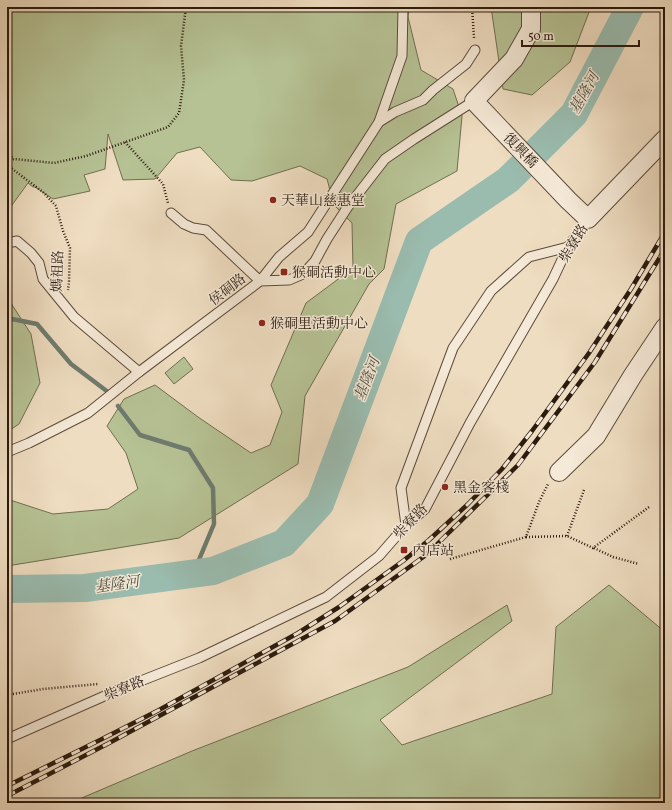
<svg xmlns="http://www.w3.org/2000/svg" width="672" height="810" font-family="Vollkorn,'Noto Serif TC',serif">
<rect width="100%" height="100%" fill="#efddc1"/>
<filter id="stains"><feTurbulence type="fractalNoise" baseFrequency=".005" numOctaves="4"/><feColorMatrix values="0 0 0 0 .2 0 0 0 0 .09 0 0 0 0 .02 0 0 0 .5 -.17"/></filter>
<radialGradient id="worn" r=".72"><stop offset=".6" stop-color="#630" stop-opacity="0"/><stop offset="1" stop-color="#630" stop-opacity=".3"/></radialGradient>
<g fill="#b6c294" stroke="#706e51">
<polygon points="7,7 409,7 408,17 421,70 453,89 462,116 457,171 396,204 384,269 369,284 305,396 298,464 179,538 7,566 7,499 53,514 108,509 138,489 126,453 107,426 124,399 155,385 198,417 251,453 270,445 282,412 271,385 306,303 353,268 352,223 334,205 327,179 300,166 252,181 231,180 200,147 177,153 155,179 123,180 108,134 105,169 84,175 90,191 53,199 35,187 33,187 28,183 7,212"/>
<polygon points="491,7 591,7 570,62 532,95 503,89"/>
<polygon points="7,297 31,334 40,383 19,424 7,432"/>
<polygon points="184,357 193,369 174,384 165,373"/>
<polygon points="609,585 665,632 665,803 70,803 192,751 408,667 507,605 512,621 380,720 402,745 552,694 556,627"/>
</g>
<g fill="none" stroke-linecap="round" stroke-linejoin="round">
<g stroke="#6e7b6f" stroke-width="4.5">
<polyline points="7,318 37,324 71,364 108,392"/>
<polyline points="118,406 140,435 189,450 213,488 214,524 193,574"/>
</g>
<polyline stroke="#9abcaf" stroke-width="28" points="7,589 85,588 213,571 284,543 320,504 419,241 508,180 574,114 630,7"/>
<g stroke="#5c4b3b" stroke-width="11">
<g id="service">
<polyline points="379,122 395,112 423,100 433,90 466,64 475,50"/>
<polyline points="171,213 184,224 193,228 206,230 260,281 279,257 308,232 379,122 402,56 403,7"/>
<polyline points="7,243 17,241 31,253 39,263 43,279 74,317 139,372"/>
<polyline points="7,452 29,443 88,413 139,372 260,281 289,280 303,274 315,261 327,239 347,208 385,159 414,139 474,101"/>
<polyline points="406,525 401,488 453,348 491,291 529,257 568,247"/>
<polyline points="7,739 118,690 199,658 326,597 379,556 406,525 425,509 470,423 553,279 568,247 588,219"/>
</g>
</g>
<g stroke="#5c4b3b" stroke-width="20">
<g id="minor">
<polyline points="531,7 531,29 514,59 474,101 568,200 588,219 665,139"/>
<polyline points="559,472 596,436 633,375 665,327"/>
</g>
</g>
<g stroke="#2b1a0e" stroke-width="2.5" stroke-dasharray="1 2" stroke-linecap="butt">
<polyline points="472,7 474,38"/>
<polyline points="125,142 163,184 168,203"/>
<polyline points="7,153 14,159"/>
<polyline points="7,161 14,159 54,163 86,156 168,127 179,113 184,80 181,46 186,7"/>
<polyline points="7,165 43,192 56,206 63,231 70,248 69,281 68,290"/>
<polyline points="567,536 584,490"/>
<polyline points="526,537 567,536 593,548 649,507"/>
<polyline points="594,548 613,557 639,564"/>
<polyline points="450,559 526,537 539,502 548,484"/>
<polyline points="7,695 43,689 98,684"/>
</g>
<use href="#service" stroke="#f5e9d7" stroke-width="9"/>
<use href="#minor" stroke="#f5e9d7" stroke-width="18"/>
<g stroke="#2b1a0e" stroke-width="4.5">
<g id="rail">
<polyline points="7,786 100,740 159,710 298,633 339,607 403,561 429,540 467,505 502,469 532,431 589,353 631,289 665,232"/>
<polyline points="7,796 111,742 335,621 426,555 518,465 595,362 665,249"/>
</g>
</g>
<use href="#rail" stroke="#f5e9d7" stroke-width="3" stroke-dasharray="9" stroke-linecap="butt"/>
</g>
<g fill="#8f2418" stroke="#f5e9d7" stroke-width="1.5">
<circle cx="273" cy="200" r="4"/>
<rect x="280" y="268" width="8" height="8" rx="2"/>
<circle cx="262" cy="323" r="4"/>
<circle cx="445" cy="487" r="4"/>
<rect x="400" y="546" width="8" height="8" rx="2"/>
</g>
<g text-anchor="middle" stroke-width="3" stroke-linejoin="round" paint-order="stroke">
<g font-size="14" fill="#2b1a0e" stroke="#f5e9d7">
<text transform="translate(521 150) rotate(46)" y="5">復興橋</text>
<text transform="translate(573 243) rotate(-59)" y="5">柴寮路</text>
<text transform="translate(57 271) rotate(-88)" y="5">媽祖路</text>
<text transform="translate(227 289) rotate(-37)" y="5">侯硐路</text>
<text transform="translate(410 521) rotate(-47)" y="5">柴寮路</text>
<text transform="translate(124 688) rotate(-23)" y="5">柴寮路</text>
</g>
<g font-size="14" fill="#2b1a0e" stroke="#f5e9d7" text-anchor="start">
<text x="281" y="205">天華山慈惠堂</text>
<text x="292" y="277">猴硐活動中心</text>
<text x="270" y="328">猴硐里活動中心</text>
<text x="453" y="492">黑金客棧</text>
<text x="412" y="555">內店站</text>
</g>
<g font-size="15" font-style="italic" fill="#525346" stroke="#f5e9d7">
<text transform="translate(584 93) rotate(-61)" y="5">基隆河</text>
<text transform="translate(367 379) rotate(-69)" y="5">基隆河</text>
<text transform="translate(117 584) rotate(-8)" y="5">基隆河</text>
</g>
</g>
<rect width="672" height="810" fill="none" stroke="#efddc1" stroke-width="24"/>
<rect x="8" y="8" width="656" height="794" fill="none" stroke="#2b1a0e" stroke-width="2"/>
<rect x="12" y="12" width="648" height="786" fill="none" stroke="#2b1a0e"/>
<path d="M522 40v6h117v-6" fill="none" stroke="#2b1a0e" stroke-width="2"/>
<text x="528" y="40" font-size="12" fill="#2b1a0e" stroke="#f5e9d7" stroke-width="3" paint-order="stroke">50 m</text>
<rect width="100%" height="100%" filter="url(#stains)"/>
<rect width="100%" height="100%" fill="url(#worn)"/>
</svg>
